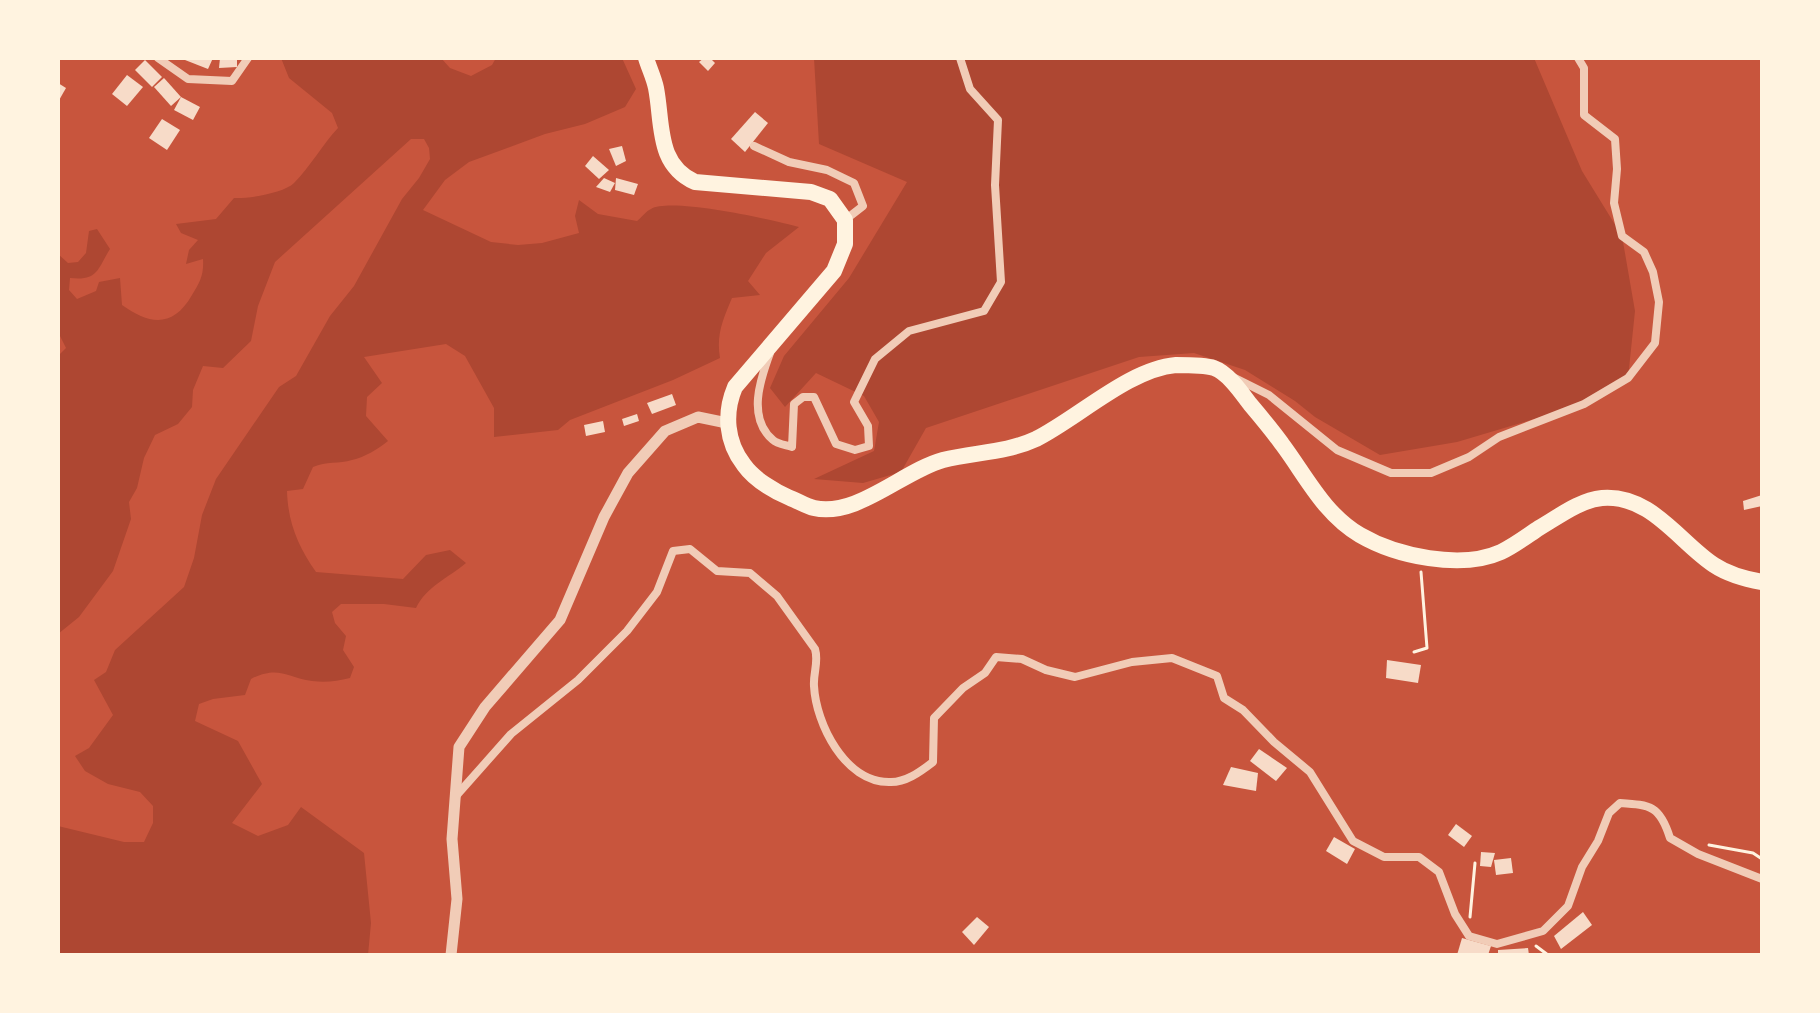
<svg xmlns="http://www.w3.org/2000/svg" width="1820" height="1013" font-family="Karla,sans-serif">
<rect width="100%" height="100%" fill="#c8553d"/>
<g fill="#ae4732">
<path d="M 281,58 L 441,58 L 450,68 L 471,76 L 492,65 L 496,58 L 622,58 L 636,89 L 625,107 L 585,124 L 545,134 L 469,162 L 445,180 L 423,210 L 491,242 L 518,245 L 542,243 L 579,233 L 575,216 L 579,200 L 598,214 L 637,221 C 641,218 646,211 651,209 C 671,197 774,220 799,227 L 766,253 L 748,281 L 760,295 L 732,298 C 723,319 716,335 720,358 L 673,380 L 570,420 L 558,430 L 494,437 L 494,408 L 465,356 L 446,344 L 364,357 L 382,383 L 367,397 L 366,416 L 388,441 C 378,449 365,457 352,460 C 339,464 326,461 313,467 L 303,489 L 287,491 C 288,523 298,546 316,572 L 403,579 L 426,555 L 450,550 L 466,563 C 448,578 426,587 416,608 L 384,604 L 341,604 L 332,612 L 335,623 L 346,636 L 343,650 L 354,667 L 350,678 C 337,681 326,683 312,681 C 286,677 278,665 251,679 L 245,695 L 213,699 L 199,704 L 195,721 L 238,741 L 262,784 L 232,823 L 258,836 L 288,825 L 301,807 L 364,853 L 371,923 L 368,955 L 58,955 L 58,826 L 124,842 L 144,842 L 153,823 L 153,806 L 140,792 L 108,784 L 85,771 L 75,756 L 89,748 L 113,715 L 94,680 L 106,672 L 115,650 L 184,587 L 194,558 L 202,515 L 216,479 L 279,387 L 296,376 L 330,316 L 354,286 L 402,199 L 419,178 L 430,159 L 429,148 L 424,139 L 411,139 L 275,262 L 258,306 L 251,341 L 223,368 L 203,366 L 193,390 L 192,407 L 178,424 L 155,435 L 144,458 L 137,488 L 129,502 L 131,519 L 113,571 L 79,617 L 58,634 L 58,356 L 66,348 L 58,332 L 58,254 L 68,263 L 78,262 L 86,253 L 89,231 L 97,229 L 110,249 C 97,270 98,281 70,278 L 69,290 L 77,299 L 96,291 L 99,282 L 120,278 L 122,305 C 150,325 173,328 192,295 C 200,282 204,275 203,259 L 186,264 L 189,250 L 198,240 L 181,233 L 176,224 L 216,219 L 234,198 C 248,199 284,193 294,183 C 310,167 322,145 338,128 L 332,113 L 289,78 Z"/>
<polygon points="814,58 1534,58 1582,171 1622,236 1635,311 1628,378 1568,409 1457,442 1380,455 1315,417 1295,401 1245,370 1194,353 1139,357 926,428 901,472 863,483 814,479 874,451 879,422 864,396 816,373 785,407 770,388 784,356 849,278 907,182 819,144"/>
</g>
<g fill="#f7dbc8">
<polygon points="186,58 213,58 208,69 185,60"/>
<polygon points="220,58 237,58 237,67 219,68"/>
<polygon points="704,58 710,58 715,63 708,71 699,62"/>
<polygon points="145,60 162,77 152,87 135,70"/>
<polygon points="127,75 143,87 127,106 112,94"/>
<polygon points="164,78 181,97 171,106 154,87"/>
<polygon points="58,83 66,88 58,102"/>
<polygon points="181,97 200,107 193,120 174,110"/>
<polygon points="755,112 768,123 745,152 731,139"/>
<polygon points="162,119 180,130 167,150 149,138"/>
<polygon points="622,146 626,161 616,166 609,149"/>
<polygon points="593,156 609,170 599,179 585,166"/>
<polygon points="604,178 615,183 610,192 596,187"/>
<polygon points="616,178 638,184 634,195 615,190"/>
<polygon points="672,394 676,405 652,414 647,403"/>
<polygon points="637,414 639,421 624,426 622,419"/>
<polygon points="603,421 605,432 586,436 584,425"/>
<polygon points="1762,495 1762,506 1744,510 1743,501"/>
<polygon points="1387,660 1421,665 1418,683 1386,678"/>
<polygon points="1259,749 1287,768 1276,781 1250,761"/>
<polygon points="1231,767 1258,773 1256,791 1223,785"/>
<polygon points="1456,824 1472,836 1464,847 1448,835"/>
<polygon points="1334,837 1355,849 1347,864 1326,851"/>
<polygon points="1481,852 1495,853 1491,867 1480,866"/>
<polygon points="1511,858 1513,873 1496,875 1494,860"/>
<polygon points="1583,912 1592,925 1561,949 1554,936"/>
<polygon points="977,917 989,927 974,945 962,932"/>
<polygon points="1462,938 1491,946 1488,955 1457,955"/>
<polygon points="1528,948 1529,955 1498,955 1498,950"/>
</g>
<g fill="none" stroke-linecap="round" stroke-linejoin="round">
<g stroke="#fff3e0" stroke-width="3">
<polyline points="1414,652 1427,648 1421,572"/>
<polyline points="1709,845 1753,853 1762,859"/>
<polyline points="1470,917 1475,863"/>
<polyline points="1536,946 1548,955"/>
</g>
<g stroke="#f1ccb7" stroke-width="8">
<polyline points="158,58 188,79 232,81 248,58"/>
<polyline points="754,146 789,162 827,170 854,183 863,206 845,220"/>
<path d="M 770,353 C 760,380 747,418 773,440 C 777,444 786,445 792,447 L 794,404 L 803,397 L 814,397 L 836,444 L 855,450 L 869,446 L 868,426 L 854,402 L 875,359 L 909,331 L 984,311 L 1001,282 L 995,185 L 998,120 L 970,89 L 960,58"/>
<polyline points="1233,377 1269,395 1337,450 1391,473 1431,473 1469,457 1499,437 1584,404 1628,378 1655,343 1659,302 1653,272 1644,252 1622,236 1614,203 1617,169 1615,139 1584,115 1584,68 1578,58"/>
<path d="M 456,796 L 511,734 L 578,680 L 627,631 L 657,592 L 673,551 L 690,549 L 717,571 L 750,573 L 777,596 L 815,649 C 819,662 813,673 814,686 C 816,724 845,782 889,782 C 905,783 920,772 933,762 L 934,718 L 963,688 L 985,673 L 996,657 L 1022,659 L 1046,670 L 1075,677 L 1132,662 L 1172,658 L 1217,676 L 1224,698 L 1243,710 L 1274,742 L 1310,772 L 1353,841 L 1384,857 L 1419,857 L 1439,872 L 1455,914 L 1469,936 L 1497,944 L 1543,931 L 1568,906 L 1582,867 L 1598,841 L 1609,813 L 1620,803 C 1651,805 1660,806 1670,838 L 1698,854 L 1762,879"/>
</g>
<polyline stroke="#f1ccb7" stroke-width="11" points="451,955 457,899 452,839 459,747 485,707 560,620 604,517 628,473 665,431 698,417 727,423"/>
<path stroke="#fff3e0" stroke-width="16" d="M 646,58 C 649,68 654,78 656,88 C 663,124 656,164 695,182 L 811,192 L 830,199 L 845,220 L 845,244 L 834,271 L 735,387 C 724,413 726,442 744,465 C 754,479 774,491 790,498 C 798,501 806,506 814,508 C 856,518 903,471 943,460 C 974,452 1006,453 1036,439 C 1078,418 1129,369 1176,365 C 1186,365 1205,365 1214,368 C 1228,373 1241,392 1250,404 C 1261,417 1272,430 1282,444 C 1306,476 1324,514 1360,535 C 1396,556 1461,570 1501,552 C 1514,546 1527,536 1539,528 C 1558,517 1580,500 1602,498 C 1651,494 1679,542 1714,565 C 1729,575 1745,579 1762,582"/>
</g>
<rect width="1820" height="1013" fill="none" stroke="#fff3e0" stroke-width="120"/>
</svg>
